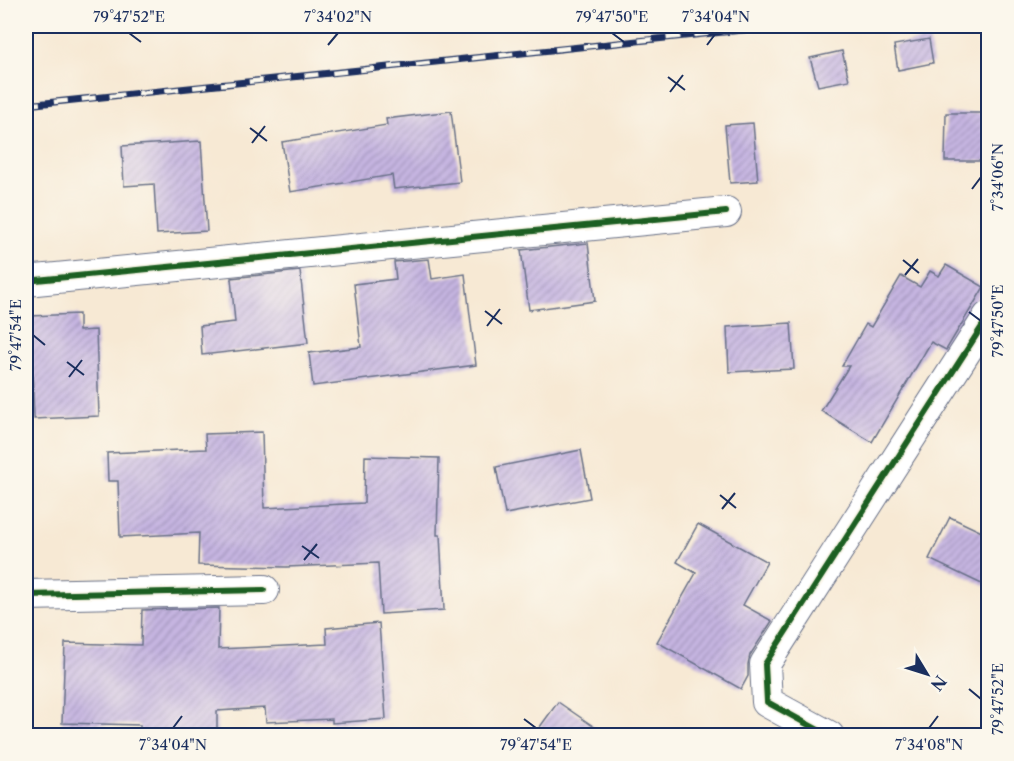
<svg xmlns="http://www.w3.org/2000/svg" width="1014" height="761" font-family="'Libre Caslon Text',serif">
<defs>
<pattern id="building-hatch" width="6" height="6" patternUnits="userSpaceOnUse" patternTransform="scale(1.5)"><rect width="6" height="6" fill="#c6b5e1"/><path d="M-1 1l2-2M0 6l6-6M5 7l2-2" fill="none" stroke="#a094ba"/></pattern>
</defs>
<rect width="100%" height="100%" fill="#fbf7ec"/>
<filter id="ink" filterUnits="userSpaceOnUse"><feTurbulence type="fractalNoise" baseFrequency=".0167" numOctaves="2"/><feDisplacementMap in="SourceGraphic" scale="12" xChannelSelector="R" yChannelSelector="G"/><feConvolveMatrix kernelMatrix="1 2 1 2 8 2 1 2 1" color-interpolation-filters="sRGB"/></filter>
<filter id="wash" filterUnits="userSpaceOnUse"><feTurbulence type="fractalNoise" baseFrequency=".008" numOctaves="4" result="noise"/><feDisplacementMap in="SourceGraphic" scale="24" xChannelSelector="R" yChannelSelector="G"/><feGaussianBlur stdDeviation="1.35" result="paint"/><feColorMatrix in="noise" values="0 0 0 0 0 0 0 0 0 0 0 0 0 0 0 0 0 1.4 0 .05"/><feComposite in="paint" operator="in"/></filter>
<g filter="url(#wash)">
<rect width="100%" height="100%" fill="#f7e9d4"/>
<g id="blocks">
<g fill="url(#building-hatch)">
<polygon points="929,39 933,63 898,70 894,45"/>
<polygon points="842,51 849,80 818,86 810,58"/>
<polygon points="451,111 460,182 394,189 392,175 290,192 282,142 387,125 386,119"/>
<polygon points="946,113 988,113 988,161 945,161"/>
<polygon points="753,123 758,181 730,183 725,125"/>
<polygon points="201,141 207,231 157,234 154,184 124,186 122,146"/>
<polygon points="588,243 595,301 529,310 521,250"/>
<polygon points="429,259 432,279 465,274 476,365 313,386 309,353 361,347 354,284 396,279 394,262"/>
<polygon points="946,265 984,287 946,350 931,342 872,442 821,411 849,366 842,366 866,324 871,327 901,276 920,287 930,271 939,276"/>
<polygon points="300,271 308,343 202,355 200,326 235,322 231,278"/>
<polygon points="79,314 79,331 96,330 99,416 34,419 30,316"/>
<polygon points="791,323 794,369 729,372 727,327"/>
<polygon points="262,432 264,508 364,503 365,456 439,458 437,535 440,535 444,610 381,614 378,563 286,567 198,565 199,533 120,537 118,481 108,481 107,453 206,449 205,434"/>
<polygon points="581,450 590,498 505,514 496,467"/>
<polygon points="950,517 988,535 988,587 929,559"/>
<polygon points="698,524 767,562 743,605 772,621 750,655 748,664 748,676 741,689 657,642 696,573 677,562"/>
<polygon points="219,608 218,649 327,644 326,628 379,623 386,719 332,723 332,719 266,722 265,708 217,711 217,734 140,733 140,725 62,723 65,643 141,645 142,610"/>
<polygon points="558,702 606,735 534,735"/>
</g>
</g>
</g>
<g filter="url(#ink)">
<use href="#blocks" fill-opacity="0" stroke="#687087" stroke-width="1.5"/>
<g fill="none" stroke-linecap="round" stroke-linejoin="round">
<g stroke="#687087" stroke-width="32">
<g id="street">
<polyline points="26,281 726,212"/>
<polyline points="26,595 264,590"/>
<polyline points="829,736 767,702 765,664 988,317"/>
</g>
</g>
<use href="#street" stroke="#fff" stroke-width="30"/>
<g stroke="#1b2f5e" stroke-width="7">
<polyline id="rail" points="26,105 780,26"/>
</g>
<use href="#rail" stroke="#fbf7ec" stroke-width="4.5" stroke-dasharray="14" stroke-linecap="butt"/>
<g stroke="#fbf7ec" stroke-width="10">
<g id="cycleway">
<polyline points="26,281 726,212"/>
<polyline points="26,595 264,590"/>
<polyline points="829,736 767,702 765,664 988,317"/>
</g>
</g>
<use href="#cycleway" stroke="#1b5e20" stroke-width="6"/>
</g>
</g>
<path fill="none" stroke="#1b2f5e" stroke-width="2" d="M 129,33 L 141,42M 612,33 L 624,42M 328,45 L 338,33M 707,45 L 716,33M 668,77 L 685,90M 670,92 L 683,75M 250,128 L 267,141M 252,143 L 265,126M 972,189 L 981,177M 903,260 L 919,273M 905,275 L 918,259M 485,311 L 502,324M 969,312 L 981,321M 487,326 L 500,309M 33,335 L 45,345M 67,362 L 84,375M 69,377 L 82,360M 720,495 L 736,508M 722,509 L 735,493M 302,546 L 319,558M 304,560 L 317,544M 969,689 L 981,699M 524,719 L 536,728M 173,728 L 182,716M 929,728 L 938,716"/>
<rect width="1014" height="761" fill="none" stroke="#fbf7ec" stroke-width="66"/>
<g transform="translate(927 674) rotate(128)" stroke="#fbf7ec" stroke-width="4.5" paint-order="stroke">
<path d="M0-4.5L10 22L0 15L-10 22Z" fill="#1b2f5e"/>
<text y="-9" font-size="16" font-weight="bold" text-anchor="middle" fill="#1b2f5e">N</text>
</g>
<rect x="33" y="33" width="948" height="695" fill="none" stroke="#1b2f5e" stroke-width="2"/>
<g font-size="15" text-anchor="middle" fill="#1b2f5e">
<text x="129" y="22">79°47'52"E</text>
<text x="338" y="22">7°34'02"N</text>
<text x="612" y="22">79°47'50"E</text>
<text x="716" y="22">7°34'04"N</text>
<text transform="translate(998 177) rotate(-90)" y="5">7°34'06"N</text>
<text transform="translate(998 321) rotate(-90)" y="5">79°47'50"E</text>
<text transform="translate(16 335) rotate(-90)" y="5">79°47'54"E</text>
<text transform="translate(998 699) rotate(-90)" y="5">79°47'52"E</text>
<text x="173" y="750">7°34'04"N</text>
<text x="536" y="750">79°47'54"E</text>
<text x="929" y="750">7°34'08"N</text>
</g>
</svg>
